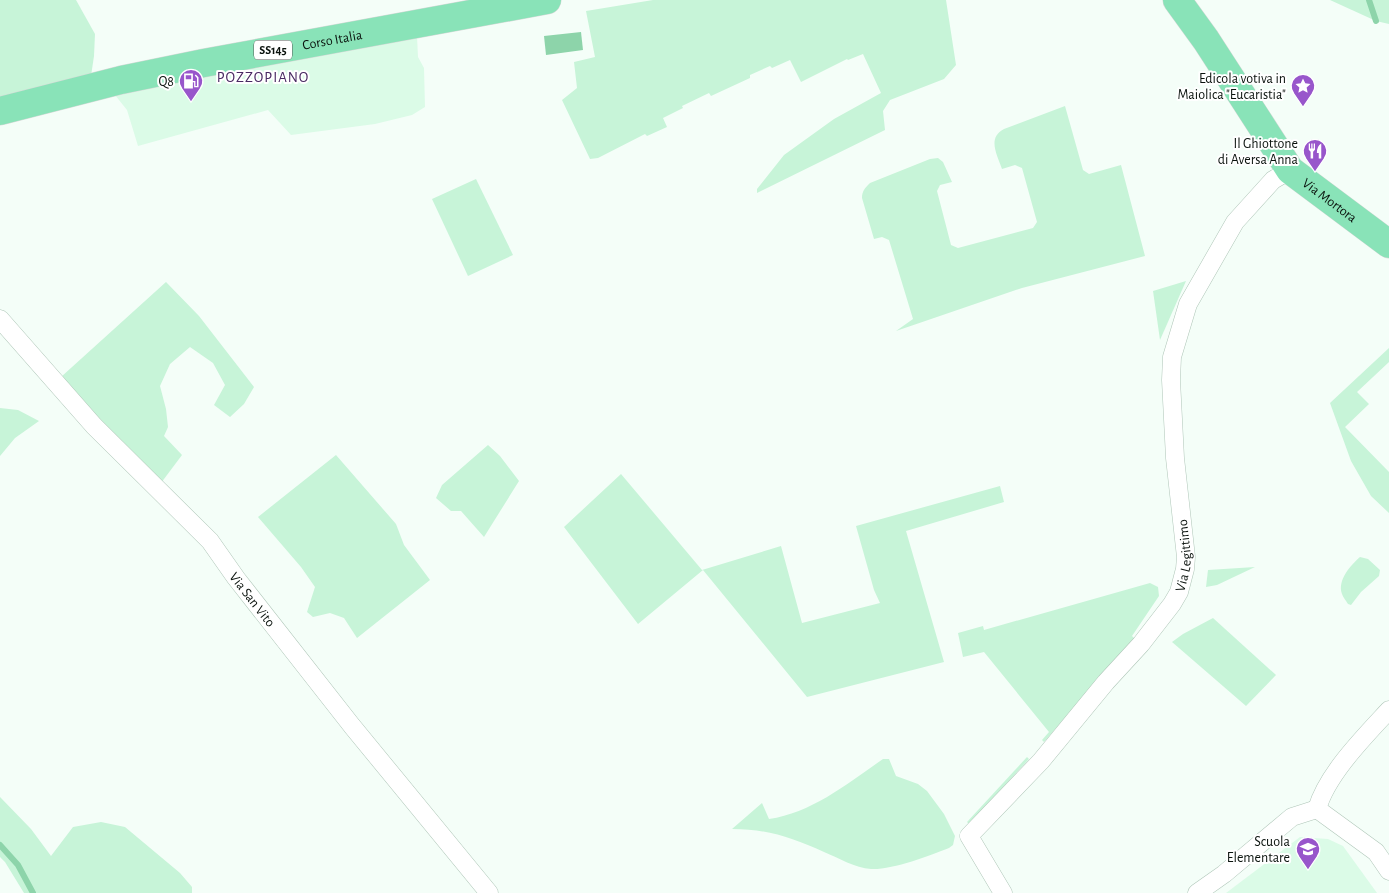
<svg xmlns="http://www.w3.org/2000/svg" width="1389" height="893" font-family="'Alegreya Sans',sans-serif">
<rect width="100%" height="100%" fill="#f4fef8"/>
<g fill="#dbfbe7">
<polygon points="417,36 418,57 424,68 425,107 412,115 375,124 291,135 268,110 138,146 127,110 115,95"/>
<polygon points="1300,837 1328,839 1343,846 1377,893 1226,893"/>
</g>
<g fill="#c7f4d8">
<polygon points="0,0 76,0 95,34 94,56 91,76 0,98"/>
<polygon points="653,0 946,0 956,65 944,79 890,100 883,111 885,130 757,193 757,189 784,155 834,119 881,93 863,54 848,60 847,59 801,82 790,60 772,68 770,66 750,75 750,78 711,96 709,93 682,106 683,108 663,118 667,127 647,136 645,134 598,158 590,159 562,100 577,88 574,62 595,57 586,11"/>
<polygon points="1330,0 1389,0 1389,24 1376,21"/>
<path d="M 1065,106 L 1083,170 L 1089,174 L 1121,165 L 1145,256 L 1022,288 L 896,331 L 913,319 L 889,240 L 882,237 L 874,239 L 862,198 C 862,191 865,188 870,183 L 930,159 L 938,158 L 943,162 L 952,182 L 940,185 L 937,191 L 951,245 L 958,248 L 1033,228 L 1037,222 L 1022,168 L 1015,165 L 1002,169 C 997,154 987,138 1004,129 Z"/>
<polygon points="476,179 513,255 468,276 432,199"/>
<polygon points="1186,281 1160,340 1153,291"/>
<polygon points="166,282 199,316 254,387 244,404 230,417 214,405 225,385 213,363 190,347 170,364 160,386 166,409 168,427 164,436 182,455 161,483 101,424 61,377"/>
<polygon points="1389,348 1389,362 1357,392 1369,404 1345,427 1389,472 1389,513 1371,496 1351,461 1330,403"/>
<polygon points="0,408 18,410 39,421 15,438 0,456"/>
<polygon points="488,445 500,456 519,481 484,537 461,511 451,511 436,498 442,485"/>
<polygon points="336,455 396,524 404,545 430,580 357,638 344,618 330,613 313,617 307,612 315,587 301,567 258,517"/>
<polygon points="621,474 702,570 781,546 802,623 880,603 874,590 856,526 1000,486 1004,502 906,531 944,662 807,697 703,570 638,624 564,527"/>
<path d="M 1360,557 L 1368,559 L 1380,570 L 1379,576 L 1361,592 L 1351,605 L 1348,604 C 1346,601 1343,597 1342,594 C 1337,580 1351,565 1360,557 Z"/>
<polygon points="1255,567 1217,585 1206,587 1208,570"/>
<polygon points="1150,583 1158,587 1159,596 1132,636 1134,638 1044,742 1042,740 1049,732 984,652 963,657 958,633 983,626 984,630"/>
<polygon points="1213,618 1276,675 1246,706 1172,642 1183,634"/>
<polygon points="1027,757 1029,759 969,824 967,822"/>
<path d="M 883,759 L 889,759 L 896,776 L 918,784 L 927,791 L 944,814 L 955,836 L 953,845 L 949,848 C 929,856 892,870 871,869 C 855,868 839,858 824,852 C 792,838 768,829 732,829 L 762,803 L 769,819 C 812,813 848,783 883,759 Z"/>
<polygon points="0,797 31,829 51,856 73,827 101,822 125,827 180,873 192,887 192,893 24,893 5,862 0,857"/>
</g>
<polygon fill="#8dd4aa" points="581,32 583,50 546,55 544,36"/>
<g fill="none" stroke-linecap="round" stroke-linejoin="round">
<g stroke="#8dd4aa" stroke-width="6">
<polyline points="1369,0 1376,21"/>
<polyline points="0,845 18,865 33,893"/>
</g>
<g stroke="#afc6b8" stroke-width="19">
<g id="street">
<path id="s1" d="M 0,319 L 94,426 L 210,541 L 236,578 L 352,726 L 489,893"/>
<path d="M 1317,809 C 1327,774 1365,736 1389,710"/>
<path id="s2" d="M 1003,893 L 969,836 L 1041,761 L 1106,682 L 1141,644 L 1172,604 L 1179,592 L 1185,569 L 1186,557 L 1175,458 L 1171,380 L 1172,357 L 1188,304 L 1235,222 L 1273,180 L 1290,170"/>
<polyline points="1197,893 1224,874 1292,817 1317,809 1376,852 1389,871"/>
</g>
</g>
<g stroke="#d8d9d8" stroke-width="29">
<g id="primary">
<path id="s3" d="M 1177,0 L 1206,40 L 1290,170 L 1389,244"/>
<path id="s4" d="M 0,111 L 121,80 L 204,63 L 547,0"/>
</g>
</g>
<use href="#street" stroke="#fff" stroke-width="18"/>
<use href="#primary" stroke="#89e3b8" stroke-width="28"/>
</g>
<defs>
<g id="fuel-pin" transform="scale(1.25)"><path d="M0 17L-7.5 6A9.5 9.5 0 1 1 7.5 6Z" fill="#9856cb" stroke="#fff"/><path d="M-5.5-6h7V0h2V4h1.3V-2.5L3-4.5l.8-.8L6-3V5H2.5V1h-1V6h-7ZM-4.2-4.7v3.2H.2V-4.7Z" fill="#fff"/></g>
<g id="sight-pin" transform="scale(1.25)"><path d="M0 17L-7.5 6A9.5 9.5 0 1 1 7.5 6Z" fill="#9856cb" stroke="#fff"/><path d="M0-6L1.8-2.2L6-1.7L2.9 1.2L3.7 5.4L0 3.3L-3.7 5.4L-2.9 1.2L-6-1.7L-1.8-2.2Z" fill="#fff"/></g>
<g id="restaurant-pin" transform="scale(1.25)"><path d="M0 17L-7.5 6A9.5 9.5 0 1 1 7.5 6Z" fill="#9856cb" stroke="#fff"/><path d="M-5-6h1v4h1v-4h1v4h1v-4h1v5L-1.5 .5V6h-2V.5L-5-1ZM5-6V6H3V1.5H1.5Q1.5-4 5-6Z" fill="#fff"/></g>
<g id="school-pin" transform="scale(1.25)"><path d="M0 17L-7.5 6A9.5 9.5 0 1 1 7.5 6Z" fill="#9856cb" stroke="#fff"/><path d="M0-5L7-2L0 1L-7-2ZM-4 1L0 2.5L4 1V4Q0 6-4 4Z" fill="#fff"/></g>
</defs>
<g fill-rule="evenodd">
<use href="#fuel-pin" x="191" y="81"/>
<use href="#sight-pin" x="1303" y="86"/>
<use href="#restaurant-pin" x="1315" y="151"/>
<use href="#school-pin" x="1308" y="849"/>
</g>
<g text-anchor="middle" stroke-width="4" stroke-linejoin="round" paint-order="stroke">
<rect fill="#fff" stroke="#545956" stroke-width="1" x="254" y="40.5" width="38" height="19" rx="4"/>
<g font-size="12" font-weight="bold" fill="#0a120d">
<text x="273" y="54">SS145</text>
</g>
<g font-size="14" fill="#0a120d" stroke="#fff">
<text dy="5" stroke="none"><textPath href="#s4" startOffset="340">Corso Italia</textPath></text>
<text dy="5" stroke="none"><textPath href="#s3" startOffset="254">Via Mortora</textPath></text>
<text dy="5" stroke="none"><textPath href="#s2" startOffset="426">Via Legittimo</textPath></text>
<text dy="5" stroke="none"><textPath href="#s1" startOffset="378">Via San Vito</textPath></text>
</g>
<g font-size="14" fill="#0a120d" stroke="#fff" text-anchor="end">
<text x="1286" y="83">Edicola votiva in<tspan x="1286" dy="16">Maiolica "Eucaristia"</tspan></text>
<text x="174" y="86">Q8</text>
<text x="1298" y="148">Il Ghiottone<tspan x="1298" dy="16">di Aversa Anna</tspan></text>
<text x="1290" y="846">Scuola<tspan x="1290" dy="16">Elementare</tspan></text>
</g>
<g font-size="15" letter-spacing="1" fill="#492962" stroke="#fff">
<text x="263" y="82">POZZOPIANO</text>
</g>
</g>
</svg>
